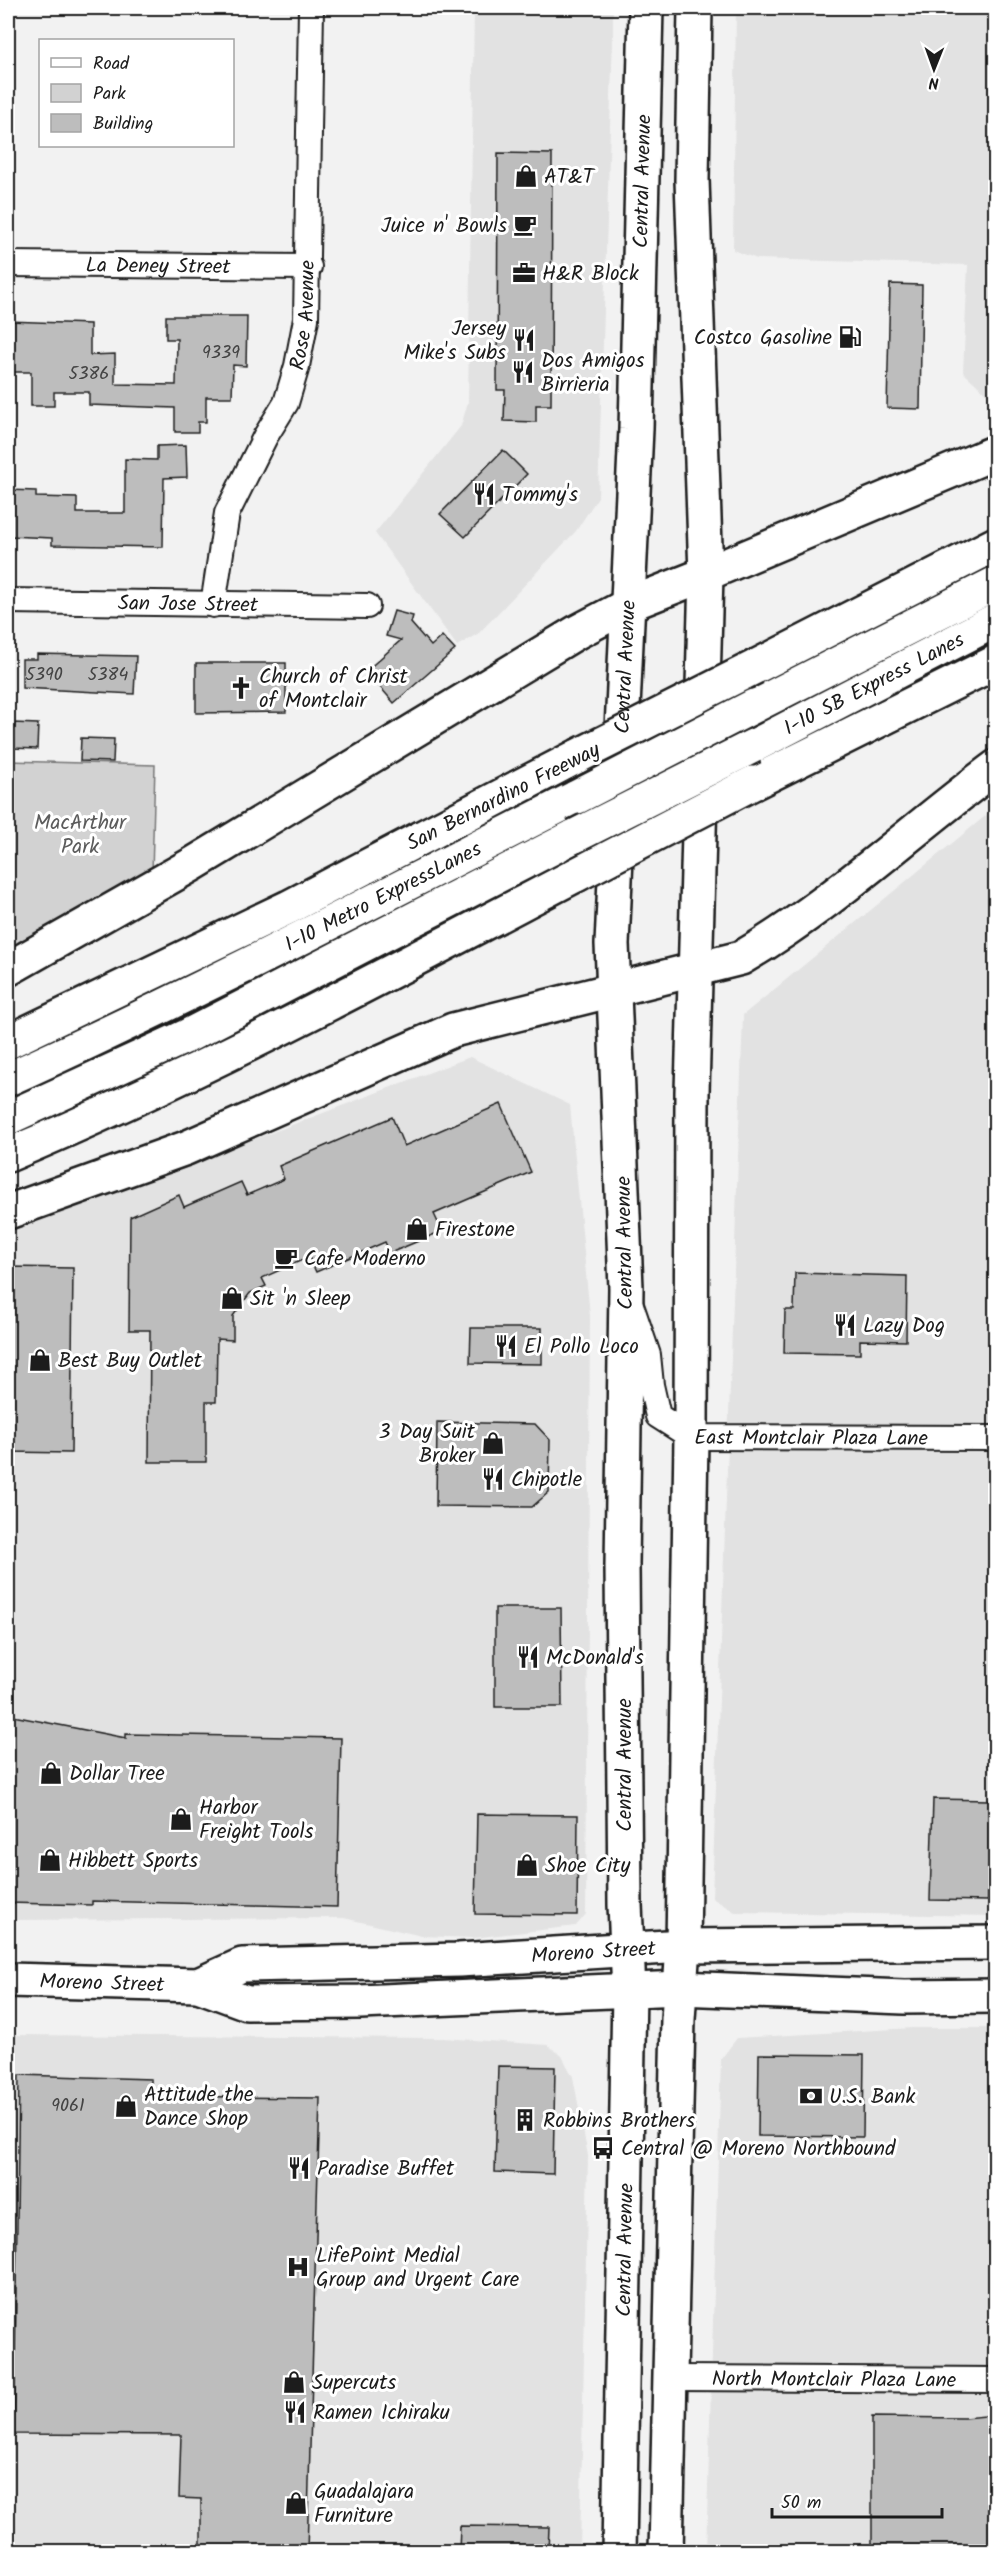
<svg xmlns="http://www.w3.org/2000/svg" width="1003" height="2559" font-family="Kalam,sans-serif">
<rect width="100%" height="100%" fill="#f2f2f2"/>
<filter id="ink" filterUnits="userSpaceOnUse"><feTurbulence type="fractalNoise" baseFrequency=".0167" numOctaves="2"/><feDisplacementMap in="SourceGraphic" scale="12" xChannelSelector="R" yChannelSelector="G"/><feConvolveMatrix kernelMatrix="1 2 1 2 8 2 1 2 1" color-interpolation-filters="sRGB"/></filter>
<g filter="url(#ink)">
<g fill="#e2e2e2">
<polygon points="474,8 613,8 613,35 598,497 576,531 479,633 457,646 375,533 461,426 468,402"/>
<polygon points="736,8 995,8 995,396 987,394 963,372 968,265 757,259 733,250"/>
<polygon points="995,808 995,1916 735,1912 712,1898 743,1015"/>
<polygon points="470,1057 570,1105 590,1316 586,1914 576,1926 473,1938 422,1936 344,1918 8,1920 8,1233"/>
<polygon points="913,2028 995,2028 995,2551 706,2552 721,2059 737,2038"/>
<polygon points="8,2035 443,2038 548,2045 562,2056 573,2077 588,2156 580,2551 8,2552"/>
</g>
<polygon fill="#d2d2d2" stroke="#777" stroke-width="1.5" points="8,761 155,765 152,873 8,959"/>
<g fill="#bdbdbd" stroke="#1c1c1c" stroke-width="1.5">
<polygon points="498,153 552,154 551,405 536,405 536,422 504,421 505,390 497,390"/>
<polygon points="890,284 922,285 920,409 887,408"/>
<polygon points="166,316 247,316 246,366 233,365 232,397 206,397 206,422 198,422 198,432 175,432 175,408 89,405 89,392 54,392 54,406 31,406 31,372 8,372 8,321 90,324 90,355 115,354 115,384 176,385 177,339 166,339"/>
<polygon points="186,445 187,477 164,478 163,547 52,545 52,538 8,536 8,490 36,491 36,497 77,498 77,513 125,513 125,459 157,460 157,446"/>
<polygon points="503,450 527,474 465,537 440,514"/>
<polygon points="394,611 413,616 411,623 431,646 442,636 455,650 394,703 366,671 401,640 386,636"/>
<polygon points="37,654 136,656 134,694 22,688 22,659 37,659"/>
<polygon points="196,663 286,663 286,712 196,713"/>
<polygon points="13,723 38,724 37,749 12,748"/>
<polygon points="81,738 114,739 113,762 80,761"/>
<polygon points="501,1104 531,1172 434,1214 442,1231 390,1253 385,1242 316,1272 309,1257 262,1278 266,1286 250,1293 233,1316 233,1340 217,1339 216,1402 206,1402 206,1462 149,1462 150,1330 129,1330 130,1217 179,1195 184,1207 241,1182 247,1195 284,1179 279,1166 392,1117 404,1146"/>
<polygon points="8,1267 73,1268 71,1453 8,1452"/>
<polygon points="795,1273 907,1276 906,1341 860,1340 860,1354 784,1353 785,1310 794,1310"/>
<polygon points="471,1328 542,1328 542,1364 470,1363"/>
<polygon points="437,1422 535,1424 550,1440 549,1492 532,1507 436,1506"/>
<polygon points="495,1608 561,1608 562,1707 495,1707"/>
<polygon points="8,1715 126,1738 126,1734 341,1738 337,1907 92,1901 92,1905 8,1903"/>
<polygon points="933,1799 990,1800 988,1901 930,1900"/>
<polygon points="477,1814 578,1815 577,1915 475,1914"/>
<polygon points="759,2054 864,2055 863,2137 758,2136"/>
<polygon points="498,2066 555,2067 553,2174 495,2172"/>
<polygon points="19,2075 151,2079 151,2096 320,2098 307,2552 201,2552 201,2499 179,2498 181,2435 14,2434"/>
<polygon points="996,2415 996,2552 872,2552 872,2417 964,2418"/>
<polygon points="460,2526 549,2527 548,2552 459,2552"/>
</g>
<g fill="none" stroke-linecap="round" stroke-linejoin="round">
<g stroke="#1c1c1c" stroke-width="28">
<g id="street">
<path id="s1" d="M 8,264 L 309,267"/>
<path id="s2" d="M 8,601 L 367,606"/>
<path id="s3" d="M 213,605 L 227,513 L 265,437 L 286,403 L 297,366 L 306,319 L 311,8"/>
<path id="s4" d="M 631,1305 L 648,1355 L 651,1385 L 658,1416 L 691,1437 L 996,1438"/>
<path id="s5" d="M 670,2378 L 996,2380"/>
</g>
</g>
<g stroke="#1c1c1c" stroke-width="38">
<g id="secondary">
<path id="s6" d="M 8,1980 L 198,1985 L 247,2003 L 360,2002 L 680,1988 L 904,1997 L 996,1996"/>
<path id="s7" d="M 198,1985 L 242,1965 L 459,1960 L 683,1946 L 996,1943"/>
</g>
</g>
<g stroke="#1c1c1c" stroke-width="38">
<g id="primary">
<path id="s8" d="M 619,2552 L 629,1991 L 625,1905 L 622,1566 L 626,1288 L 612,944 L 636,429 L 646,8"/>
<polyline points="666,2552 678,2019 683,1946 691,1437 692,1092 706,574 692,180 695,8"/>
</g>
</g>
<g stroke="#1c1c1c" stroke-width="38">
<g id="highway">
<polyline points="755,667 996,544"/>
<polyline points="754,706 996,583"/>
<path id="s9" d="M 753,746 L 996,620"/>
<polyline points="753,783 996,662"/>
<polyline points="8,969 193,864 577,632 630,604 706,574 996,452"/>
<polyline points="8,1042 289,907 578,756"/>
<path id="s10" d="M 8,1079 C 201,992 388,893 577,797"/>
<polyline points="8,1118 187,1036 575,836"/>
<path d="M 8,1155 C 203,1073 389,973 576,875"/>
<path d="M 8,1212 L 186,1148 L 453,1030 L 741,958 C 832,905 911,830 996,767"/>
</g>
</g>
<use href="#street" stroke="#fff" stroke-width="24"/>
<use href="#secondary" stroke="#fff" stroke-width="33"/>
<use href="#primary" stroke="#fff" stroke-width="33"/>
<use href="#highway" stroke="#fff" stroke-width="33"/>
<g stroke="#1c1c1c" stroke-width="38" stroke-linecap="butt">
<g id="highway-bridge">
<polyline points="578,756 755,667"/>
<polyline points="577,797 754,706"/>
<polyline points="575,836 753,746"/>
<polyline points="576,875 753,783"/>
</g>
</g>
<use href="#highway-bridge" stroke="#fff" stroke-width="33"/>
</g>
</g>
<defs>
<g id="shop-bare" transform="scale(1.8)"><path d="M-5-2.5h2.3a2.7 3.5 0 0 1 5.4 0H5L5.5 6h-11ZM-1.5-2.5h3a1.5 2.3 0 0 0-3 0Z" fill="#1c1c1c" stroke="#fff" stroke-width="2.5" paint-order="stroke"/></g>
<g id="cafe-bare" transform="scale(1.8)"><path d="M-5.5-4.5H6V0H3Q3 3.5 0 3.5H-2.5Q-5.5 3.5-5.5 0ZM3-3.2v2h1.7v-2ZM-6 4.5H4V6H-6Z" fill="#1c1c1c" stroke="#fff" stroke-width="2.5" paint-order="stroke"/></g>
<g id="office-bare" transform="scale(1.8)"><path d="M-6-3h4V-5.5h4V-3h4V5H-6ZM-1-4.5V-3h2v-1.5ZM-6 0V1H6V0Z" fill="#1c1c1c" stroke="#fff" stroke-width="2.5" paint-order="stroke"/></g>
<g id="fuel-bare" transform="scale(1.8)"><path d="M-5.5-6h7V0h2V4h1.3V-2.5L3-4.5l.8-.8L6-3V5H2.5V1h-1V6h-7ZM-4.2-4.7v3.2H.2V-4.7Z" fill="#1c1c1c" stroke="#fff" stroke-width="2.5" paint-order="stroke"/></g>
<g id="restaurant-bare" transform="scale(1.8)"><path d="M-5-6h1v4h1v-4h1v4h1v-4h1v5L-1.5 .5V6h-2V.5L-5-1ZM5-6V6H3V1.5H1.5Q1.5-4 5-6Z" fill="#1c1c1c" stroke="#fff" stroke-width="2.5" paint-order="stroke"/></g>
<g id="church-bare" transform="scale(1.8)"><path d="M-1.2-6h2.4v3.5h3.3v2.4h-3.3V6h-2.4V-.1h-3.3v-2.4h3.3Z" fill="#1c1c1c" stroke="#fff" stroke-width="2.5" paint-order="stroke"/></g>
<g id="bank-bare" transform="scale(1.8)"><path d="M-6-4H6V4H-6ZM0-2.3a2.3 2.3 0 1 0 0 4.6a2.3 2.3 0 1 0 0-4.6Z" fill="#1c1c1c" stroke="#fff" stroke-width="2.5" paint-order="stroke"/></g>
<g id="building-bare" transform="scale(1.8)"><path d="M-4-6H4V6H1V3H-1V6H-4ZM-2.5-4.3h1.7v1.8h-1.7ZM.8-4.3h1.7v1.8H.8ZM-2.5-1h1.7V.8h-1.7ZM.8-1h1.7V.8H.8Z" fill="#1c1c1c" stroke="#fff" stroke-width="2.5" paint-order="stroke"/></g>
<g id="bus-bare" transform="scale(1.8)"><path d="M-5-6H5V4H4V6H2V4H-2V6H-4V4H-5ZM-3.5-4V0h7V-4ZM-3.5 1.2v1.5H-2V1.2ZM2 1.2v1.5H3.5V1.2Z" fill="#1c1c1c" stroke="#fff" stroke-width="2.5" paint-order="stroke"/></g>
<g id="hospital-bare" transform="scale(1.8)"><path d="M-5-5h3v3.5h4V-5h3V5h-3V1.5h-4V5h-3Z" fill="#1c1c1c" stroke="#fff" stroke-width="2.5" paint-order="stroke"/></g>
</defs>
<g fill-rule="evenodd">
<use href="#shop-bare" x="526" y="176"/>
<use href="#cafe-bare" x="525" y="225"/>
<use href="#office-bare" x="524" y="273"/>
<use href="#fuel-bare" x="850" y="337"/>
<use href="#restaurant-bare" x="524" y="340"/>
<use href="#restaurant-bare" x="523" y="372"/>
<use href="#restaurant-bare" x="484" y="494"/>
<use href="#church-bare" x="241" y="688"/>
<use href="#shop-bare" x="417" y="1229"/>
<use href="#cafe-bare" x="286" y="1258"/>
<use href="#shop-bare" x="232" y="1298"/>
<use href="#restaurant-bare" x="845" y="1325"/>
<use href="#restaurant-bare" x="506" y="1346"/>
<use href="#shop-bare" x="40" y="1360"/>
<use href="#shop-bare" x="493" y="1443"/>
<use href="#restaurant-bare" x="493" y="1479"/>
<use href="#restaurant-bare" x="528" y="1657"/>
<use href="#shop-bare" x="51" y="1773"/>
<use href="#shop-bare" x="181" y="1819"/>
<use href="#shop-bare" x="50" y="1860"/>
<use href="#shop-bare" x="527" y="1865"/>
<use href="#bank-bare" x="811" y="2096"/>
<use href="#shop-bare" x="126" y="2106"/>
<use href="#building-bare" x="525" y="2120"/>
<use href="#bus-bare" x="603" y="2148"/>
<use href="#restaurant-bare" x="299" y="2168"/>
<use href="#hospital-bare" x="298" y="2267"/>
<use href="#shop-bare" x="294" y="2382"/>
<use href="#restaurant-bare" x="295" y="2412"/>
<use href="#shop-bare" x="296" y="2503"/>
</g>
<g text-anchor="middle" stroke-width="6" stroke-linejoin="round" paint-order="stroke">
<g font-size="18" fill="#444">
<text x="221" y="358">9339</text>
<text x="89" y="379">5386</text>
<text x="44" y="680">5390</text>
<text x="108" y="680">5384</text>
<text x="68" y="2111">9061</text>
</g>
<g font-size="21" fill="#1c1c1c" stroke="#fff" text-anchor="start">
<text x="544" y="183">AT&amp;T</text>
<text x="507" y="232" text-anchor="end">Juice n' Bowls</text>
<text x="542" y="280">H&amp;R Block</text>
<text x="506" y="335" text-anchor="end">Jersey<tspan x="506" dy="24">Mike's Subs</tspan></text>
<text x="832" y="344" text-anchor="end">Costco Gasoline</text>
<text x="541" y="367">Dos Amigos<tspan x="541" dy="24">Birrieria</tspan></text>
<text x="502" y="501">Tommy's</text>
<text x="259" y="683">Church of Christ<tspan x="259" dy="24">of Montclair</tspan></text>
<text x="435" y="1236">Firestone</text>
<text x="304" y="1265">Cafe Moderno</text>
<text x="250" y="1305">Sit 'n Sleep</text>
<text x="863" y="1332">Lazy Dog</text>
<text x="524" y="1353">El Pollo Loco</text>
<text x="58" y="1367">Best Buy Outlet</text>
<text x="475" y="1438" text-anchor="end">3 Day Suit<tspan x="475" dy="24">Broker</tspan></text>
<text x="511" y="1486">Chipotle</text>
<text x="546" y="1664">McDonald's</text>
<text x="69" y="1780">Dollar Tree</text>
<text x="199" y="1814">Harbor<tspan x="199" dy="24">Freight Tools</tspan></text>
<text x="68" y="1867">Hibbett Sports</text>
<text x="545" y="1872">Shoe City</text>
<text x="144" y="2101">Attitude the<tspan x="144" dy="24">Dance Shop</tspan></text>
<text x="829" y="2103">U.S. Bank</text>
<text x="543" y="2127">Robbins Brothers</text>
<text x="621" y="2155">Central @ Moreno Northbound</text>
<text x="317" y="2175">Paradise Buffet</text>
<text x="316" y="2262">LifePoint Medial<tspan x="316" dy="24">Group and Urgent Care</tspan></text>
<text x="312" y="2389">Supercuts</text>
<text x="313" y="2419">Ramen Ichiraku</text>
<text x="314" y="2498">Guadalajara<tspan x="314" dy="24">Furniture</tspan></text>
</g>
<g font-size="21" fill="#1c1c1c" stroke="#fff">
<text dy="7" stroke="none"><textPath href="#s8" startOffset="2372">Central Avenue</textPath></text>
<text dy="7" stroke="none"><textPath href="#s1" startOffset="150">La Deney Street</textPath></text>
<text dy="7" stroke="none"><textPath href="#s3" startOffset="308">Rose Avenue</textPath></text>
<text dy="7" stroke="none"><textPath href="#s2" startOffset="180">San Jose Street</textPath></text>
<text dy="7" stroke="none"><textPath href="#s8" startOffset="1886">Central Avenue</textPath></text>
<text dy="7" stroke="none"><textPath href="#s9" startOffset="136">I-10 SB Express Lanes</textPath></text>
<text transform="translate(503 796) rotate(-27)" y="7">San Bernardino Freeway</text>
<text dy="7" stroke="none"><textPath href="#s10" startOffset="417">I-10 Metro ExpressLanes</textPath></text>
<text transform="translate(624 1243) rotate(-91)" y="7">Central Avenue</text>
<text dy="7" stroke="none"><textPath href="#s4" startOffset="274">East Montclair Plaza Lane</textPath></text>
<text transform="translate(624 1765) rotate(-90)" y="7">Central Avenue</text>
<text dy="7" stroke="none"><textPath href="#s7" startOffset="400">Moreno Street</textPath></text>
<text dy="7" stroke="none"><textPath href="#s6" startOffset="94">Moreno Street</textPath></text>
<text dy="7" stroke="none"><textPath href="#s8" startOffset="302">Central Avenue</textPath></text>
<text dy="7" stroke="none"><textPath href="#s5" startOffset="164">North Montclair Plaza Lane</textPath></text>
</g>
<g font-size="21" fill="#5c5c5c" stroke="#fff">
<text x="80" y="829">MacArthur<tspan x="80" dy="24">Park</tspan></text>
</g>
</g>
<rect width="1003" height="2559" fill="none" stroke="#fff" stroke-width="30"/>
<rect x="15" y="15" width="973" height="2529" fill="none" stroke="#1c1c1c" stroke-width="2" filter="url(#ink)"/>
<rect x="39" y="39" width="195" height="108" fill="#ffffff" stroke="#a4a4a4" stroke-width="1.5"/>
<rect x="51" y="58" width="30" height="9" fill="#ffffff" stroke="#a4a4a4" stroke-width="1.5"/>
<text x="93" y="69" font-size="18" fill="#1c1c1c">Road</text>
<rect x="51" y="84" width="30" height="18" fill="#d2d2d2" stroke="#a4a4a4" stroke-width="1.5"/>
<text x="93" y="99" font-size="18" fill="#1c1c1c">Park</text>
<rect x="51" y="114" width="30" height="18" fill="#bdbdbd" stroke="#a4a4a4" stroke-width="1.5"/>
<text x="93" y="129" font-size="18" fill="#1c1c1c">Building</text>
<g transform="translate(934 69) rotate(181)" stroke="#ffffff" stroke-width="4.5" paint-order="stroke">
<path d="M0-4.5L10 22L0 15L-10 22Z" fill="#1c1c1c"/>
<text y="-9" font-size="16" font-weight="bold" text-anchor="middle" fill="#1c1c1c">N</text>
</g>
<path d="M772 2508v9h170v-9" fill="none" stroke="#1c1c1c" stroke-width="3"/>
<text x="781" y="2508" font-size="18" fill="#1c1c1c" stroke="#ffffff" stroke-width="4.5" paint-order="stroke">50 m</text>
</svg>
